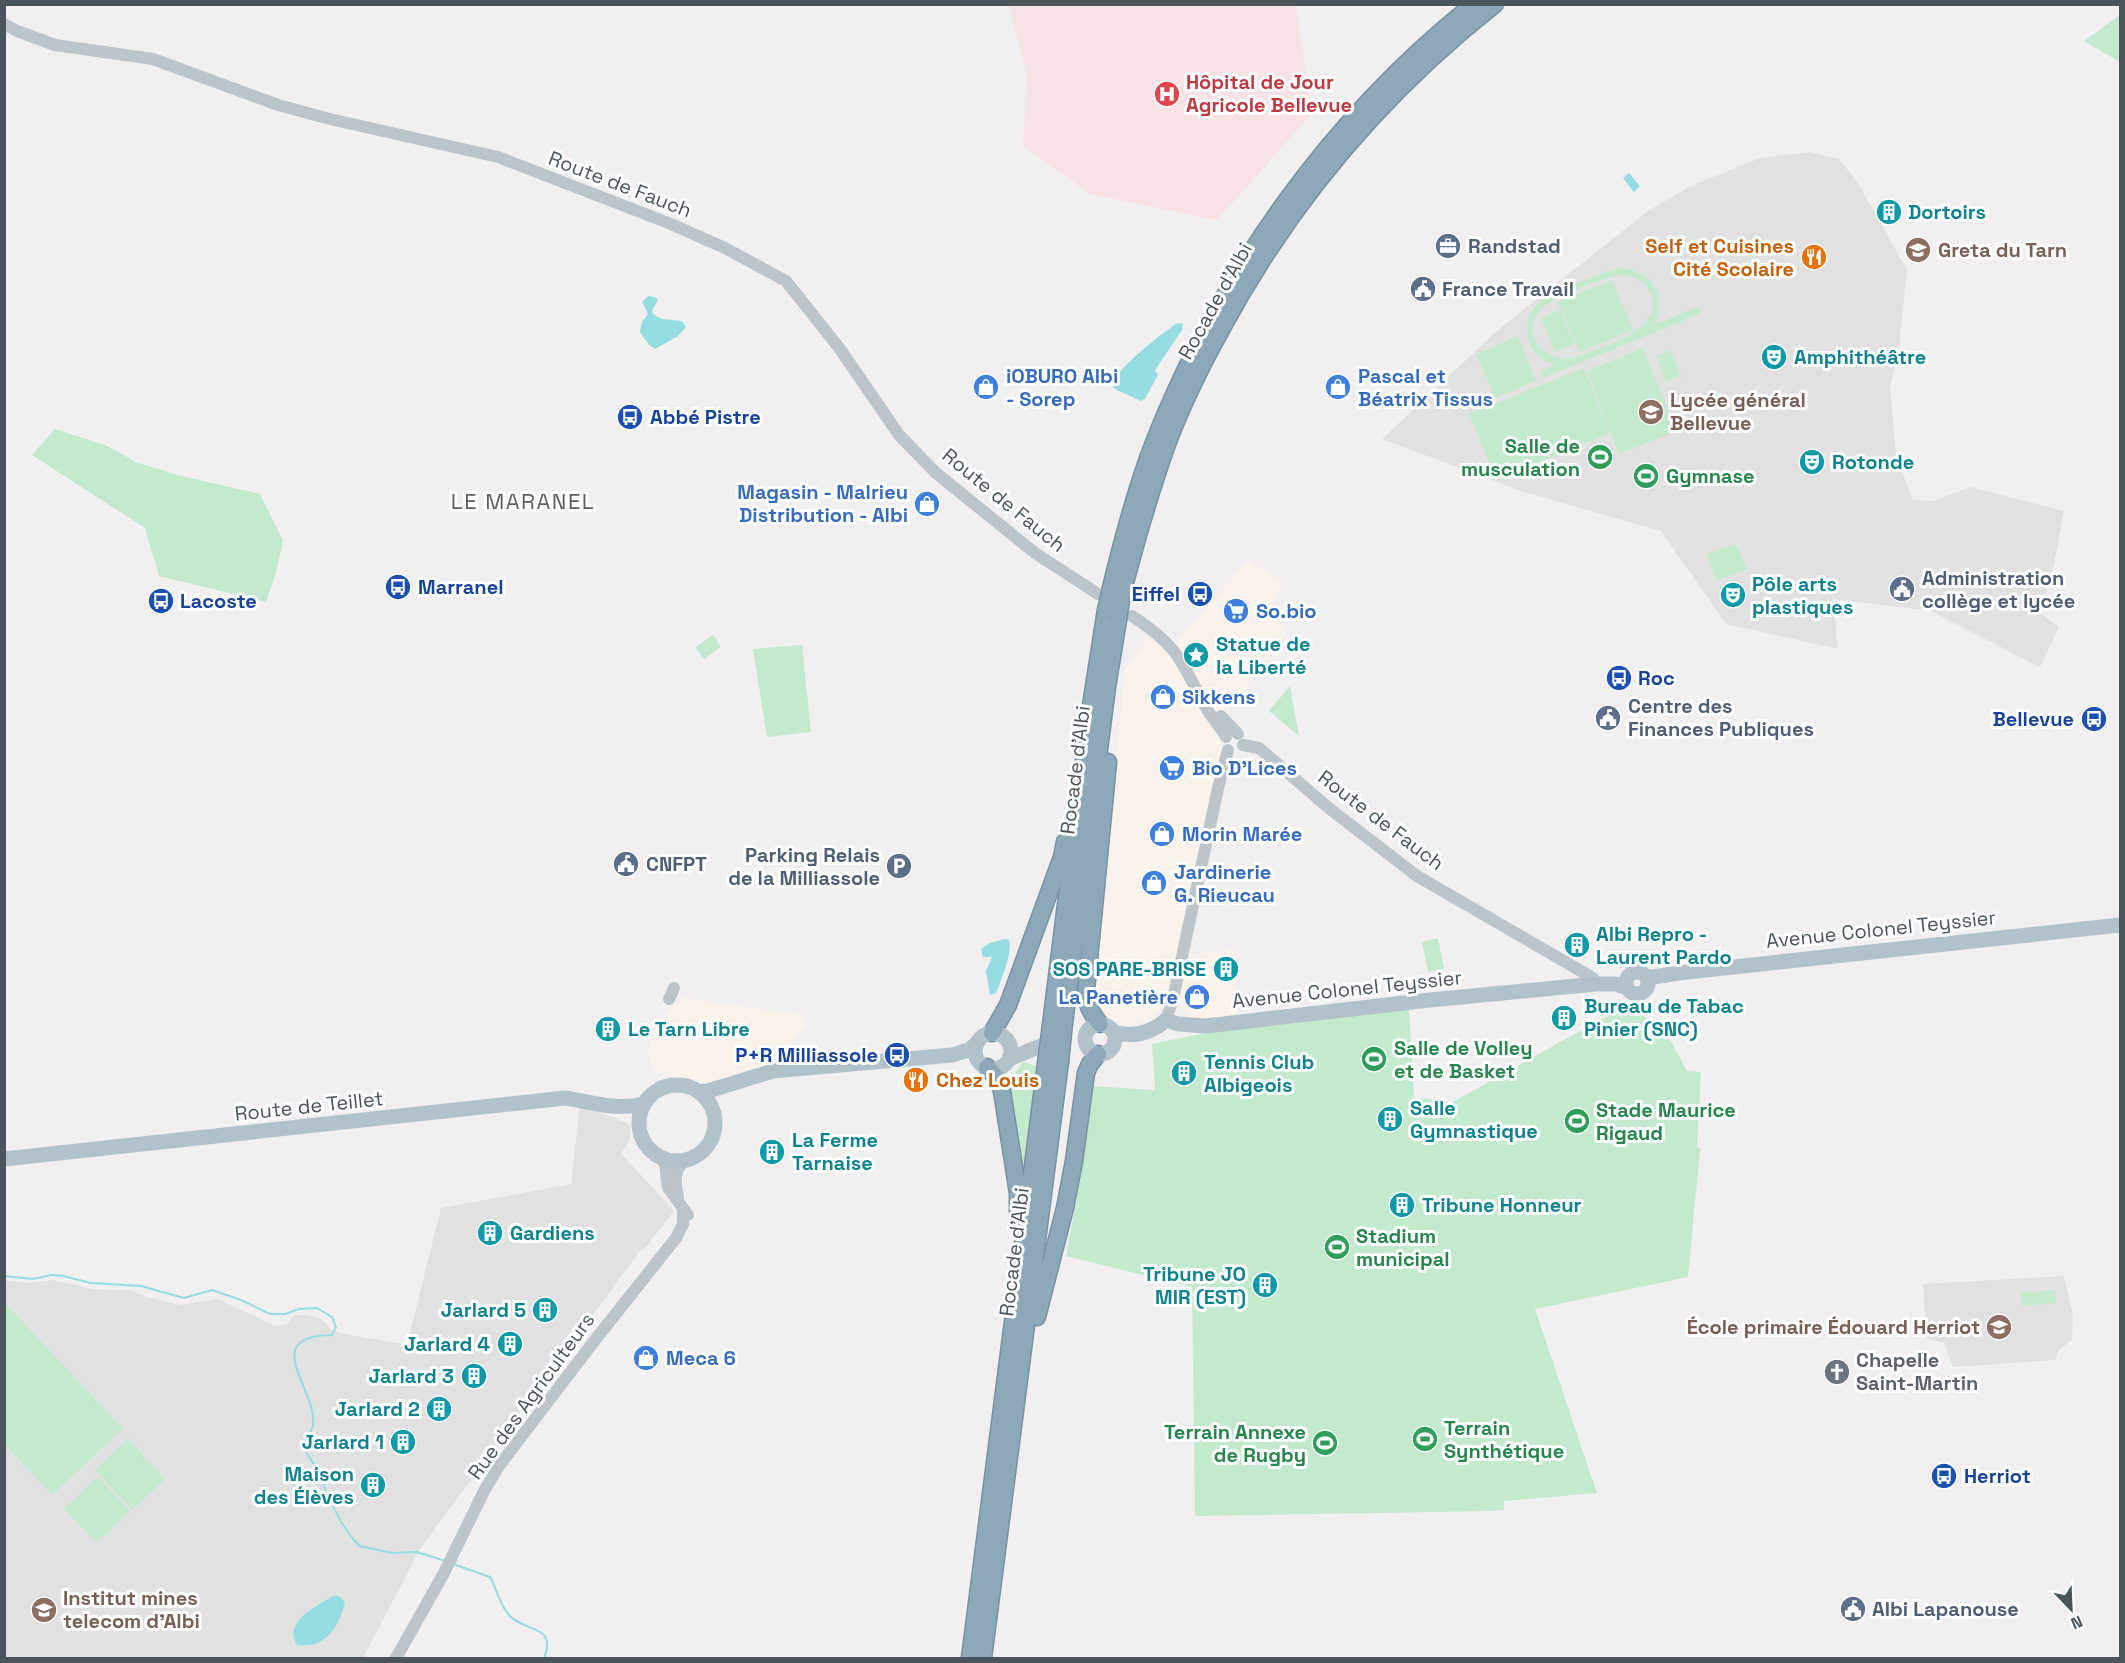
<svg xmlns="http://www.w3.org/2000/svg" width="2125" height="1663" font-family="'Space Grotesk',sans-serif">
<rect width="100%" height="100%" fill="#f1eff0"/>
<g fill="#faf3eb">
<polygon points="1249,560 1283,582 1271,608 1286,633 1228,712 1217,771 1189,954 1234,950 1238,1017 1208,1022 1189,1017 1181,1005 1161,1008 1151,1018 1133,1026 1123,1026 1099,1016 1091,1006 1125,669 1148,638 1170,650"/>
<polygon points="679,998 803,1015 807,1022 776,1063 750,1069 710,1084 702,1083 686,1077 669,1076 658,1071 651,1063 648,1050 651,1036"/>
</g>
<g fill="#e2e1e1">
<polygon points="1809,152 1839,159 1858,183 1907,270 1899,349 1890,385 1896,456 1913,500 1934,501 1970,487 2064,511 2053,569 2040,613 2059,627 2040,667 1931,611 1833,599 1838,649 1726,624 1661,531 1521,491 1382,439 1498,330 1648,211 1691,186 1760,158"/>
<polygon points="580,1106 613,1117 630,1125 630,1140 621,1153 674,1211 646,1247 640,1251 420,1549 363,1658 5,1658 4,1280 30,1283 53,1280 93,1289 129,1290 147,1297 181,1305 218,1299 275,1326 287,1324 294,1315 305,1315 317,1317 326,1322 329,1328 340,1333 407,1345 441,1208 571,1184"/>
<polygon points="2064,1276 2073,1316 2072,1340 2059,1350 2055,1360 1953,1367 1944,1343 1927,1338 1923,1284"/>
</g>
<polygon fill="#f8e3e4" points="1008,5 1296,5 1312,114 1217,220 1090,194 1023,146 1027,73"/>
<g fill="#c3eacc" fill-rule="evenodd">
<polygon points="2120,15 2120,62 2084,41"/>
<path d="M 1620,268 C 1654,271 1666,294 1654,325 L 1699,306 L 1702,313 L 1543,378 L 1541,371 L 1555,365 C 1543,362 1533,353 1529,341 C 1525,328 1528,312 1539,303 C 1552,290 1601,273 1620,268 ZM 1621,275 C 1634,276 1646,281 1651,294 C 1665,332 1600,347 1575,357 C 1542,365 1517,330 1543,307 C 1557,295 1602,279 1621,275 Z"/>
<polygon points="1612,280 1633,330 1580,352 1558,302"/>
<polygon points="1560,310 1575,344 1555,352 1541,318"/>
<polygon points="1518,336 1536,381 1495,398 1477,354"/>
<polygon points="1643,348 1676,431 1619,454 1587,371"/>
<polygon points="1670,350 1681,376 1666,382 1656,356"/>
<polygon points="1584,368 1610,433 1497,480 1469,414"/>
<polygon points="55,429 105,445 138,463 181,476 260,494 283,541 275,576 266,602 159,576 145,528 32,455"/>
<polygon points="1736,544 1747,569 1716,580 1707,554"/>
<polygon points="713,635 721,647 704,659 695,647"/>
<polygon points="802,645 811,732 767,737 753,649"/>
<polygon points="1290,686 1299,736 1269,711"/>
<polygon points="1438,938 1444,969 1428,972 1422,942"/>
<path d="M 1634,1001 L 1638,1003 C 1642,1017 1646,1021 1662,1020 L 1662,1025 L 1687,1071 L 1701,1072 L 1697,1147 L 1700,1148 L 1700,1150 L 1688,1277 L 1535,1309 L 1597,1493 L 1504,1501 L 1504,1510 L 1494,1511 L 1195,1516 L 1192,1287 L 1066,1256 L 1081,1176 L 1090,1086 L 1155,1090 L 1152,1044 L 1200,1034 L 1409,1009 L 1414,1097 L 1451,1103 Z"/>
<polygon points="1022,1062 1038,1066 1022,1175 1002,1083 1015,1074"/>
<polygon points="2055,1290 2056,1303 2022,1306 2021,1293"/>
<polygon points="5,1303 123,1429 52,1495 5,1444"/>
<polygon points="128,1439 165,1479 132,1510 95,1470"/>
<polygon points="98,1477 130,1511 96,1543 64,1509"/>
</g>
<g fill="#95dde2">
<polygon points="1629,173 1640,186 1634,192 1623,178"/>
<polygon points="648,296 655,297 658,300 652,310 653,314 662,319 682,321 686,327 678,336 655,349 649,345 640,332 642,322 648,314 642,302"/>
<path d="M 1178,323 L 1183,324 L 1182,330 L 1155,370 L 1158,375 L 1145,399 L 1141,401 L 1115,389 L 1112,385 C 1113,372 1164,331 1178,323 Z"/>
<path d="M 1005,939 L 1009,940 C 1013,952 1001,980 996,993 L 990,995 L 986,971 L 992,957 L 983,957 L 981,949 L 990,943 Z"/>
<path d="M 333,1596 L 339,1596 L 345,1602 C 339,1627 326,1649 297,1645 C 282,1622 317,1606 333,1596 Z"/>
</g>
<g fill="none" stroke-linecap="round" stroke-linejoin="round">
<g stroke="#95dde2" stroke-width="2">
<path d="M 4,1276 L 32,1279 L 52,1275 L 63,1276 L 91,1283 L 141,1286 L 184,1298 L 212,1290 L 241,1300 L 270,1314 L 285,1314 L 299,1309 L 317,1308 L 332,1317 L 336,1327 L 332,1335 C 257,1336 318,1390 313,1425 C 312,1431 306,1439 302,1445 L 321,1476 L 326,1492 L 341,1522 L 353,1539 L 360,1546 L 392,1553 L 417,1552 L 445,1561"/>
<path d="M 453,1564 L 490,1577 C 497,1589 499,1604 509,1615 C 524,1633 558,1624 544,1658"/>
</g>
<g stroke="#7893a4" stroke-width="19">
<g id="highway">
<path d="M 1111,588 C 1123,538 1136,488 1155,440 C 1222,271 1331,118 1474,4"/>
<path d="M 1122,594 C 1135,544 1149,495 1166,447 C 1181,406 1201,366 1222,328 C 1290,202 1382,93 1495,4"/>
<polyline points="1064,1023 1107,687 1118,620"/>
<path d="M 1100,1024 C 1091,1013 1086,1004 1086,990 L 1108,762"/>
<polyline points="1051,1025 1090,712 1106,610"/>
<polyline points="992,1033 1008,1005 1062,857 1065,842"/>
<polyline points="987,1067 998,1080 1002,1091 1018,1193 1018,1215"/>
<polyline points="1037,1317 1065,1208 1074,1161 1086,1073 1090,1064 1098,1054"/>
<polyline points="970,1658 1046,1064"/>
<polyline points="983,1658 1060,1062"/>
</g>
</g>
<g stroke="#bcc5ca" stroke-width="12">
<polyline points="4,24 17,31 55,45 153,59 278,105 330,119 498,157 671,224 725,248 786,281 840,349 899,435 936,473 1035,553 1098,594"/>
<path d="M 1132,616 C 1177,645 1181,660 1205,706 C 1211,717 1220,726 1226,737"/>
<polyline points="1221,716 1238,734"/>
<polyline points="1243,745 1259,748 1330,809 1417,876 1593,978"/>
<polyline points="669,999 674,988"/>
<polyline points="1166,1020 1173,999 1218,788 1228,750"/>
<polyline points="661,1158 665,1164 668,1188 688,1215"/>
<path d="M 678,1197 C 675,1183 673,1171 685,1160"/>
<polyline points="396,1658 444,1573 484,1491 499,1466 595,1340 676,1238 683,1224 683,1209"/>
</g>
<g stroke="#b2c2cb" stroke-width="15">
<circle cx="1637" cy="983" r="11"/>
<polyline points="1647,978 1678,973 2120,925"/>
<circle cx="1100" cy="1039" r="15"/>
<path d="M 1113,1032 C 1133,1038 1151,1033 1166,1020 L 1178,1024 L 1206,1026 L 1430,1000 L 1596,984 L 1616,984 L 1626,987"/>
<circle cx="993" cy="1051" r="18"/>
<polyline points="1009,1059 1043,1045"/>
<circle cx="677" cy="1123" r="38"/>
<polyline points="700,1092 708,1091 773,1071 952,1055 969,1050 978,1042"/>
<path d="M 4,1159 L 565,1098 C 592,1102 617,1111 644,1104"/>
</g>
<use href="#highway" stroke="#8da8b8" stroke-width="16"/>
<g stroke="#7893a4" stroke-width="19" stroke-linecap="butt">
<g id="highway-bridge">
<polyline points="1106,610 1111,588"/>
<polyline points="1118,620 1122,594"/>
<polyline points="1060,1062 1064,1023"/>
<polyline points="1046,1064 1051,1025"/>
</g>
</g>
<use href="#highway-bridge" stroke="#8da8b8" stroke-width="16"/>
</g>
<defs>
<g id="hospital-disc" transform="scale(1.35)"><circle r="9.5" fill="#e0444e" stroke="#fff"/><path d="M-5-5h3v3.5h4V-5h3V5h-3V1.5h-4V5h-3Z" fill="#fff"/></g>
<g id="building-disc" transform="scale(1.35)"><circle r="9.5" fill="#0f9aa8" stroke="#fff"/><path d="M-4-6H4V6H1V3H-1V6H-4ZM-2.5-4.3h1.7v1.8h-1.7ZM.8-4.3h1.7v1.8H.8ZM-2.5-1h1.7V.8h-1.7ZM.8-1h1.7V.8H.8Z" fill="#fff"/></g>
<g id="office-disc" transform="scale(1.35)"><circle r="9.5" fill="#5c6f8a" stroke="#fff"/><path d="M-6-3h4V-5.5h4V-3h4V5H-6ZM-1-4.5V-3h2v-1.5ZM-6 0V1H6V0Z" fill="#fff"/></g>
<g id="university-disc" transform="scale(1.35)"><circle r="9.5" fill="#8d6e63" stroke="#fff"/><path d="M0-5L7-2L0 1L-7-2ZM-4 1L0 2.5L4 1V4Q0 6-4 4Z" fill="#fff"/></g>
<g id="restaurant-disc" transform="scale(1.35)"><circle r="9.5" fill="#e8710a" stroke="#fff"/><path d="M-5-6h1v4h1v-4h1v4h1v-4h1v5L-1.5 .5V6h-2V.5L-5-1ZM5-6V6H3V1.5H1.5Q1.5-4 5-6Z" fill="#fff"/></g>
<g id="civic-disc" transform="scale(1.35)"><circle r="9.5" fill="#5c6f8a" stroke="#fff"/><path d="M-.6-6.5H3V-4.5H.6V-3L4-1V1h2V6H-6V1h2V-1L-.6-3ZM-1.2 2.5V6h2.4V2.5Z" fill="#fff"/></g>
<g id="theatre-disc" transform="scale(1.35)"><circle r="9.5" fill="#0f9aa8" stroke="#fff"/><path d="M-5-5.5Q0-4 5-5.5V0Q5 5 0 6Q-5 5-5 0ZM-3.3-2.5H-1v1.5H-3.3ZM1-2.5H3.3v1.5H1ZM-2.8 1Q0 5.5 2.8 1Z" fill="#fff"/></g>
<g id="shop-disc" transform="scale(1.35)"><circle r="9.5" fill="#3f7fe0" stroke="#fff"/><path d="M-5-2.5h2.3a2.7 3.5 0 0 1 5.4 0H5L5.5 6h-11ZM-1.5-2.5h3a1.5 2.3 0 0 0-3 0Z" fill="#fff"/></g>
<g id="school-disc" transform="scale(1.35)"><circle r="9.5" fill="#8d6e63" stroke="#fff"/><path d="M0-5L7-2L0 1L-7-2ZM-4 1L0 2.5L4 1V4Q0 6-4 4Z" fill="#fff"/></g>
<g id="bus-disc" transform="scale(1.35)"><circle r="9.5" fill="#1a4fb4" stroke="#fff"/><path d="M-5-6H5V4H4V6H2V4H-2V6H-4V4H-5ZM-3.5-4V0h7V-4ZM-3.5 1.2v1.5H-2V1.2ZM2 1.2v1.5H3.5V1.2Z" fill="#fff"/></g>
<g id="stadium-disc" transform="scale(1.35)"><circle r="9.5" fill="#2e9e5b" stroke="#fff"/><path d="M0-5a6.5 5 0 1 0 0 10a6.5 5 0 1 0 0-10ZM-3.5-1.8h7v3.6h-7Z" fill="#fff"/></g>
<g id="supermarket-disc" transform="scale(1.35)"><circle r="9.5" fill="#3f7fe0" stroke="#fff"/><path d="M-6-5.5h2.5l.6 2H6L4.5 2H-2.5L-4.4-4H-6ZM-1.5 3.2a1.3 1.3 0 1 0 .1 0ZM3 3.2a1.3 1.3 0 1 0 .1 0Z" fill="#fff"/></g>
<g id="sight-disc" transform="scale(1.35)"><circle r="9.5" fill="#0f9aa8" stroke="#fff"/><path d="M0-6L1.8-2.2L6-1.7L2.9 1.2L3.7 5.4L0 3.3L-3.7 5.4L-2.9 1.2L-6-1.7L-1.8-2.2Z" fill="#fff"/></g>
<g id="parking-disc" transform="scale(1.35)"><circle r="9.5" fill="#5c6f8a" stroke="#fff"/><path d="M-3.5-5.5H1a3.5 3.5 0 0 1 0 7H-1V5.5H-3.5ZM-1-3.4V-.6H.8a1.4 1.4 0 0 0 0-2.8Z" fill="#fff"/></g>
<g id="church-disc" transform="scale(1.35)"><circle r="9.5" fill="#6b7280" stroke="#fff"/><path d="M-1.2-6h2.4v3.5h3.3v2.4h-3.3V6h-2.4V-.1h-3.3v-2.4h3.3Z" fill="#fff"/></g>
</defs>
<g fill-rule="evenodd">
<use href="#hospital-disc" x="1167" y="94"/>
<use href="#building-disc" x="1889" y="212"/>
<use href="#office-disc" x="1448" y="246"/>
<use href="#university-disc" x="1918" y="250"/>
<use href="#restaurant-disc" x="1814" y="257"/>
<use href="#civic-disc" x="1423" y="289"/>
<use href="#theatre-disc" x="1774" y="357"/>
<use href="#shop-disc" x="986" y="387"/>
<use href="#shop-disc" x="1338" y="387"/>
<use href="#school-disc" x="1651" y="412"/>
<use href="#bus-disc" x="630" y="417"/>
<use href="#stadium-disc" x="1600" y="457"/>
<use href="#theatre-disc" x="1812" y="462"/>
<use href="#stadium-disc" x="1646" y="476"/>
<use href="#shop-disc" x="927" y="504"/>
<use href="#bus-disc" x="398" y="587"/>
<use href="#civic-disc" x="1902" y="589"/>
<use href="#bus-disc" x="1200" y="594"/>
<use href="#theatre-disc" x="1733" y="595"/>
<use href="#bus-disc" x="161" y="601"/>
<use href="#supermarket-disc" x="1236" y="611"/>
<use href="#sight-disc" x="1196" y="655"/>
<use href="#bus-disc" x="1619" y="678"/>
<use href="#shop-disc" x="1163" y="697"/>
<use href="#civic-disc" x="1608" y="718"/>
<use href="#bus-disc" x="2094" y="719"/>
<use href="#supermarket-disc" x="1172" y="768"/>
<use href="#shop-disc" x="1162" y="834"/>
<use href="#civic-disc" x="626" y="864"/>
<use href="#parking-disc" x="899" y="866"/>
<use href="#shop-disc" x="1154" y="883"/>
<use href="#building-disc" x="1577" y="945"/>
<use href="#building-disc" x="1226" y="969"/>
<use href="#shop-disc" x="1197" y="997"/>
<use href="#building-disc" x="1564" y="1018"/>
<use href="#building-disc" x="608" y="1029"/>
<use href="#bus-disc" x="897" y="1055"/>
<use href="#stadium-disc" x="1374" y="1059"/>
<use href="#building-disc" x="1184" y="1073"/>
<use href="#restaurant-disc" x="916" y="1080"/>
<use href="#building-disc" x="1390" y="1119"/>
<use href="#stadium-disc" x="1577" y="1121"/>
<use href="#building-disc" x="772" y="1152"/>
<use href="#building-disc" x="1402" y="1205"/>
<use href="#building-disc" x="490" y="1233"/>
<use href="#stadium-disc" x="1337" y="1247"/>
<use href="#building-disc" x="1265" y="1285"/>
<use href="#building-disc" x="545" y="1310"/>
<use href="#school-disc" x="1999" y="1327"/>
<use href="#building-disc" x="510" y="1344"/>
<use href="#shop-disc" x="646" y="1358"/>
<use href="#church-disc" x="1837" y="1372"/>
<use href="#building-disc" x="474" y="1376"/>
<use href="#building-disc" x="439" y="1409"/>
<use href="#stadium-disc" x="1425" y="1439"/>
<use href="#building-disc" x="403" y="1442"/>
<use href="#stadium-disc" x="1325" y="1443"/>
<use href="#bus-disc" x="1944" y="1476"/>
<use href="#building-disc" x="373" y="1485"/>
<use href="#civic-disc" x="1853" y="1609"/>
<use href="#university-disc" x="44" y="1610"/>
</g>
<g text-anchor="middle" stroke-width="6" stroke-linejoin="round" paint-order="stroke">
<g font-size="20" font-weight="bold" fill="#be3a42" stroke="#fff" text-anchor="start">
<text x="1186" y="89">Hôpital de Jour<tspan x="1186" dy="23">Agricole Bellevue</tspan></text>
</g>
<g font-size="20" fill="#49555a" stroke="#fff">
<text transform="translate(620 184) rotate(21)" y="7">Route de Fauch</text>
<text transform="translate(1215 301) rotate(-61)" y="7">Rocade d'Albi</text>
<text transform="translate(1004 500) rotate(39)" y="7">Route de Fauch</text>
<text transform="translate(1075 770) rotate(-83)" y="7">Rocade d'Albi</text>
<text transform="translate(1381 820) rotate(37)" y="7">Route de Fauch</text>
<text transform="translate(1881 929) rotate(-6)" y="7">Avenue Colonel Teyssier</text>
<text transform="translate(1347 989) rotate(-6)" y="7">Avenue Colonel Teyssier</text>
<text transform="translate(309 1106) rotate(-6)" y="7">Route de Teillet</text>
<text transform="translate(1014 1252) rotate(-83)" y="7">Rocade d'Albi</text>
<text transform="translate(531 1396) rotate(-54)" y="7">Rue des Agriculteurs</text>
</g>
<g font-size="20" font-weight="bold" fill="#0d838f" stroke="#fff" text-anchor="start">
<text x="1908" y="219">Dortoirs</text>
<text x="1794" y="364">Amphithéâtre</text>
<text x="1832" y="469">Rotonde</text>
<text x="1752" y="591">Pôle arts<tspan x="1752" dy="23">plastiques</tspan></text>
<text x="1216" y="651">Statue de<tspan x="1216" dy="23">la Liberté</tspan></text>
<text x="1596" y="941">Albi Repro -<tspan x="1596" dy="23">Laurent Pardo</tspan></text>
<text x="1206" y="976" text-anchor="end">SOS PARE-BRISE</text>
<text x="1584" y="1013">Bureau de Tabac<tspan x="1584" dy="23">Pinier (SNC)</tspan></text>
<text x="628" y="1036">Le Tarn Libre</text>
<text x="1204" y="1069">Tennis Club<tspan x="1204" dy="23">Albigeois</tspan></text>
<text x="1410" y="1115">Salle<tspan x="1410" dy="23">Gymnastique</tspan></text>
<text x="792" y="1147">La Ferme<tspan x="792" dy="23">Tarnaise</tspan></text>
<text x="1422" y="1212">Tribune Honneur</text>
<text x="510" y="1240">Gardiens</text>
<text x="1246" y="1281" text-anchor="end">Tribune JO<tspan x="1246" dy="23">MIR (EST)</tspan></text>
<text x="526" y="1317" text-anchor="end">Jarlard 5</text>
<text x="490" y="1351" text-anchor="end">Jarlard 4</text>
<text x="454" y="1383" text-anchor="end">Jarlard 3</text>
<text x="420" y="1416" text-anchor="end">Jarlard 2</text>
<text x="384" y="1449" text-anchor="end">Jarlard 1</text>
<text x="354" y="1481" text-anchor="end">Maison<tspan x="354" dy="23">des Élèves</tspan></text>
</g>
<g font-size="20" font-weight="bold" fill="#4e5e75" stroke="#fff" text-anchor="start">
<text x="1468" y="253">Randstad</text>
<text x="1442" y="296">France Travail</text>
<text x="1922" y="585">Administration<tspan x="1922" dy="23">collège et lycée</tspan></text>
<text x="1628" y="713">Centre des<tspan x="1628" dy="23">Finances Publiques</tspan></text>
<text x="880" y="862" text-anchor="end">Parking Relais<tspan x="880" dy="23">de la Milliassole</tspan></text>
<text x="646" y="871">CNFPT</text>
<text x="1872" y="1616">Albi Lapanouse</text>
</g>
<g font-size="20" font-weight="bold" fill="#c56008" stroke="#fff" text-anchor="end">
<text x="1794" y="253">Self et Cuisines<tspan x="1794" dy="23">Cité Scolaire</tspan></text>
<text x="936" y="1087" text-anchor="start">Chez Louis</text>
</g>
<g font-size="20" font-weight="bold" fill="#785e54" stroke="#fff" text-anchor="start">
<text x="1938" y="257">Greta du Tarn</text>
<text x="1670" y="407">Lycée général<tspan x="1670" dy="23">Bellevue</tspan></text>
<text x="1980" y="1334" text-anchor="end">École primaire Édouard Herriot</text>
<text x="63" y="1605">Institut mines<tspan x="63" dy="23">telecom d'Albi</tspan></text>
</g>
<g font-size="20" font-weight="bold" fill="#366cbe" stroke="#fff" text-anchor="start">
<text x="1006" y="383">iOBURO Albi<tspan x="1006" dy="23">- Sorep</tspan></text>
<text x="1358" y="383">Pascal et<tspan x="1358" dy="23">Béatrix Tissus</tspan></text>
<text x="908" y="499" text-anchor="end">Magasin - Malrieu<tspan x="908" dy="23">Distribution - Albi</tspan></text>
<text x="1256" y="618">So.bio</text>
<text x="1182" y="704">Sikkens</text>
<text x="1192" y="775">Bio D'Lices</text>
<text x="1182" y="841">Morin Marée</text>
<text x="1174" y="879">Jardinerie<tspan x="1174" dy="23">G. Rieucau</tspan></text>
<text x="1178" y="1004" text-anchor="end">La Panetière</text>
<text x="666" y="1365">Meca 6</text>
</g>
<g font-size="20" font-weight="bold" fill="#164399" stroke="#fff" text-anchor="start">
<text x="650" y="424">Abbé Pistre</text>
<text x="418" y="594">Marranel</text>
<text x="1180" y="601" text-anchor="end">Eiffel</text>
<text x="180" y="608">Lacoste</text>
<text x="1638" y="685">Roc</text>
<text x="2074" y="726" text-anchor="end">Bellevue</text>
<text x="878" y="1062" text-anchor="end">P+R Milliassole</text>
<text x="1964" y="1483">Herriot</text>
</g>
<g font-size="20" font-weight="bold" fill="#27864d" stroke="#fff" text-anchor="start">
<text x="1580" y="453" text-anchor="end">Salle de<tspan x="1580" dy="23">musculation</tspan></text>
<text x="1666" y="483">Gymnase</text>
<text x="1394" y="1055">Salle de Volley<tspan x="1394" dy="23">et de Basket</tspan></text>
<text x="1596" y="1117">Stade Maurice<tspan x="1596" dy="23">Rigaud</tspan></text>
<text x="1356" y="1243">Stadium<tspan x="1356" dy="23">municipal</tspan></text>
<text x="1444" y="1435">Terrain<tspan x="1444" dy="23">Synthétique</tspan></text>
<text x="1306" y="1439" text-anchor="end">Terrain Annexe<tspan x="1306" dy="23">de Rugby</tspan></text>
</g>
<g font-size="20" font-weight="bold" fill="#5b616d" stroke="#fff" text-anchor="start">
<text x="1856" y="1367">Chapelle<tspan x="1856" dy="23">Saint-Martin</tspan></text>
</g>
<g font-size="22" letter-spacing="1.5" fill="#5d6163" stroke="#fff">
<text x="523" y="509">LE MARANEL</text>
</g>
</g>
<rect width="2125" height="1663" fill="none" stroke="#49555a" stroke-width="12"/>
<g transform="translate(2071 1609) rotate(157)" stroke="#ffffff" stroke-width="4.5" paint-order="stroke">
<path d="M0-4.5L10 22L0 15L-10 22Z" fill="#49555a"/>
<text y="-9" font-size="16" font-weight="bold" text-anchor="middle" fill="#49555a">N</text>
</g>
</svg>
